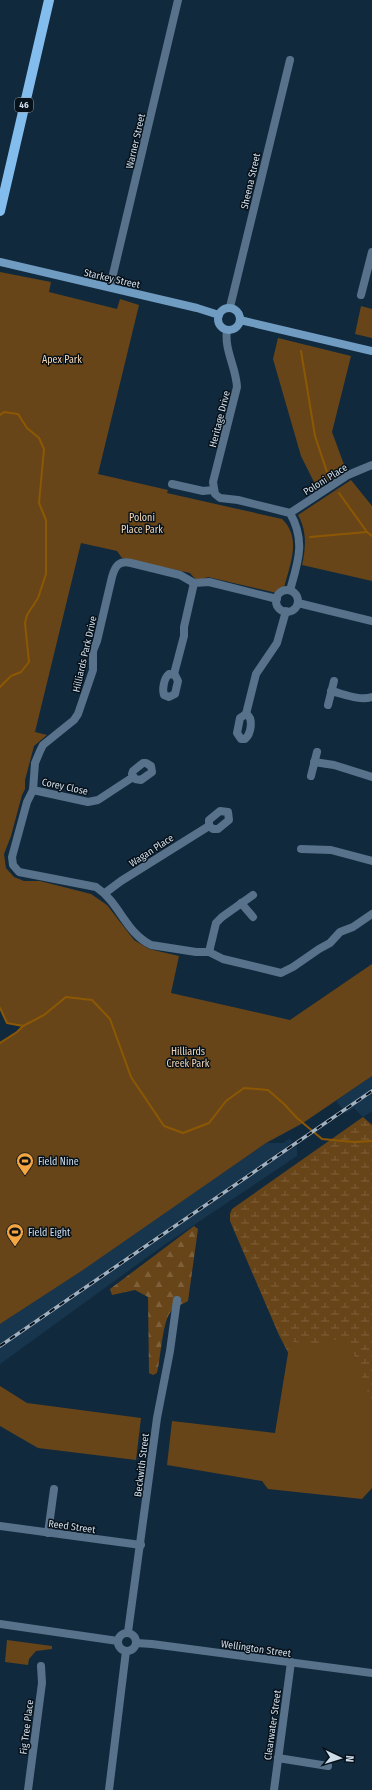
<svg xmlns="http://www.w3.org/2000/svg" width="372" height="1790" font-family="'Fira Sans Condensed',sans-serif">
<defs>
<pattern id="forest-firs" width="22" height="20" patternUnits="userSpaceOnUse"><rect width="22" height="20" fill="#684518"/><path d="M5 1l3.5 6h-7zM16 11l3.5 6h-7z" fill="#7d5f3a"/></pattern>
<pattern id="wetland-marsh" width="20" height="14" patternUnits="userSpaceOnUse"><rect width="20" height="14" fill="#684518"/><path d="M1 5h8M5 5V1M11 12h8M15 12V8" fill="none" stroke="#7d5f3a"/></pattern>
</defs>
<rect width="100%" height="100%" fill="#11293d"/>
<g fill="#17364e">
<polygon points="372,1076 372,1111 363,1117 354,1108 346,1113 336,1101"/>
<polygon points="289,1139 293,1141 287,1146 290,1150 297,1146 297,1156 164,1245 0,1364 0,1324 83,1270 266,1143 283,1143"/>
</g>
<path fill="url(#forest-firs)" d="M 194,1226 L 198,1229 L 188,1301 C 184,1304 175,1306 172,1310 C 162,1320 161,1358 157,1373 L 153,1375 L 149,1373 L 148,1297 L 135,1290 L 112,1295 L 110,1289 Z"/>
<polygon fill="url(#wetland-marsh)" points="363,1117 372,1125 372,1436 313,1401 279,1335 230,1221 230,1214 232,1209"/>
<g fill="#684518">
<path d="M 0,272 L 51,282 L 49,292 L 117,309 L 120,299 L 139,305 L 98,474 L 168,490 L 167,493 L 282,519 C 302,538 290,564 284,588 L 277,593 L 208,577 L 197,581 L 190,573 L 122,558 L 117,551 L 81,543 L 35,732 L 47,735 L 34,746 L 25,780 L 25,789 L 22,795 L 11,836 L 4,854 L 6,868 L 14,877 L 24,881 L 40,881 L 91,894 L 107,905 L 134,940 L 149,949 L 179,956 L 171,993 L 290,1020 L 372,964 L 372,1076 L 303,1123 L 266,1143 L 83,1270 L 0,1324 L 0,1043 L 17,1032 L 23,1026 L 7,1023 L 0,1008 Z"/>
<polygon points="361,306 372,309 372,338 355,334"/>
<polygon points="278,338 351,356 332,432 346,470 317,488 301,456 273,359"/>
<path d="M 351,480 L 372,506 L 372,581 L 302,565 C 306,547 307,531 298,515 Z"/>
<path d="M 335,1340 C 338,1340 342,1341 345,1342 C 356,1348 363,1387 372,1400 L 372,1488 L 362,1499 L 268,1489 L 262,1481 L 167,1465 L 172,1421 L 275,1433 L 290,1341 L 315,1346 Z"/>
<polygon points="0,1386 27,1403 141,1418 136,1460 38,1448 0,1426"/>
<polygon points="7,1640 52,1646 52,1649 36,1651 29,1659 28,1665 5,1662"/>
</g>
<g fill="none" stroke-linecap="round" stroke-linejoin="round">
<g stroke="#8c5804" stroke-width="2">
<polyline points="301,351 315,436 328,475"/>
<polyline points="0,415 4,412 18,414 27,428 39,438 44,449 39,503 46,520 46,574 38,598 27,615 25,623 29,662 21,672 11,676 0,687"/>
<polyline points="339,493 367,532 372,536"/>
<polyline points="310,537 367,532"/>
<polyline points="0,1008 7,1023 23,1026 44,1015 66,997 92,1000 110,1019 131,1077 164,1126 183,1133 209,1123 226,1101 244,1088 268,1090 284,1104 297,1118 322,1139 354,1142 372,1141"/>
<polyline points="0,1043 17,1032 23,1026"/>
</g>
<g stroke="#57728a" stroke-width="8">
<polyline points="110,287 178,0"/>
<polyline points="361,295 372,252"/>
<polyline points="230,307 290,60"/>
<path d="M 227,330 C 224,350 236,367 237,387 L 213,482 L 215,494 L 220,498 L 238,500 L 290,513 C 306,541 298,562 290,590"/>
<polyline points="172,484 203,491 213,490"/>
<polyline points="290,513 348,475 372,465"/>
<circle cx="287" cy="601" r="11"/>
<path d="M 277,599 L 209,582 L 194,583 L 180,575 L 131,563 C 119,560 115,566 112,577 L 97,641 L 93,651 L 93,670 L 78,714 L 74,720 L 43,745 L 40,751 L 35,763 L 33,790 L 27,802 L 12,857 L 13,865 L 19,872 L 96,887 C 120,903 125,932 151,945 L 196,952 L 209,952 L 223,959 L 281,973 L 293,967 L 319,949 L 330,943 L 340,932 L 353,927 L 372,914"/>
<polyline points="298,603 372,621"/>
<path d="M 169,674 L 175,675 L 178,681 L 175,694 L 169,697 L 164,695 C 162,689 164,678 169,674 Z"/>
<polyline points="174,674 184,636 184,627 194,583"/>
<path d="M 331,691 C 344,694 359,701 372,697"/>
<polyline points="328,705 334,681"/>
<polyline points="246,714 256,674 277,643 286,611"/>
<path d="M 246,714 C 254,718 251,734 245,739 L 241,739 L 237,733 L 240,718 Z"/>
<polyline points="314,762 334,765 372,777"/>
<polygon points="143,763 146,763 151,766 152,772 141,780 135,779 132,774 133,771"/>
<polyline points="311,776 317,752"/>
<polyline points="33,790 88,802 98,800 133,777"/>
<polygon points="220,811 228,812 229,820 218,829 213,829 209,826 209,820"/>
<polyline points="301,849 331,850 372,861"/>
<polyline points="105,893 121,881 209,826"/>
<polyline points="241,903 253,917"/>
<polyline points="209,952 216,923 222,917 253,895"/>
<polyline points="0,1526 141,1545"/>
<polyline points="48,1533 54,1489"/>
<polyline points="0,1624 118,1641"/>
<polyline points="128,1632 157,1418 170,1351 177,1300"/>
<circle cx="127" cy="1642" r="9"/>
<polyline points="136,1643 152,1644 372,1673"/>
<polyline points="278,1758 328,1766"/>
<polyline points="28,1790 42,1683 41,1666"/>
<polyline points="109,1790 126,1651"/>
<polyline points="274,1790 291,1662"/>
</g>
<g stroke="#709cc2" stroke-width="8">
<polyline points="0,262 197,308 219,315"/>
<circle cx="229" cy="319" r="11"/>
<polyline points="240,320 372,351"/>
</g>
<polyline stroke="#83bdee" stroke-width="10" points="0,211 49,0"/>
<g stroke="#a1b1c0" stroke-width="3.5">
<polyline id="rail" points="0,1346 372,1091"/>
</g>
<use href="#rail" stroke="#07111a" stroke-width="2" stroke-dasharray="6" stroke-linecap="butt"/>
</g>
<defs>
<g id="stadium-pin" transform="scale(0.9)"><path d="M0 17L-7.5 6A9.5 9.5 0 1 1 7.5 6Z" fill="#f2a540" stroke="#07111a"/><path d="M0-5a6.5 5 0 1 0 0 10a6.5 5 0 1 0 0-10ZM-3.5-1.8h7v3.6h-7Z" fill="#111"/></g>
</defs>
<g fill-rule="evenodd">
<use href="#stadium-pin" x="25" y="1161"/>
<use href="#stadium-pin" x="15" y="1232"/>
</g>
<g text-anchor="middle" stroke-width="3" stroke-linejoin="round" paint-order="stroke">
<rect fill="#07111a" stroke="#93a0ac" stroke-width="1" x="15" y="98" width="18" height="14" rx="3"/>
<g font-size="9" font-weight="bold" fill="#cfddea">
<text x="24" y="108">46</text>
</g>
<g font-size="10" fill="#cfddea" stroke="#07111a">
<text transform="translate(135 141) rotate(-77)" y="4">Warner Street</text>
<text transform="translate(250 181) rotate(-77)" y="4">Sheena Street</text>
<text transform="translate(112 278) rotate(13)" y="4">Starkey Street</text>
<text transform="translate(219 419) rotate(-76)" y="4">Heritage Drive</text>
<text transform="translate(325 479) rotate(-32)" y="4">Poloni Place</text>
<text transform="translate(84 654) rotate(-77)" y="4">Hilliards Park Drive</text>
<text transform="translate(65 786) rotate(12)" y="4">Corey Close</text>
<text transform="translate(151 850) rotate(-33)" y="4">Wagan Place</text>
<text transform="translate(141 1465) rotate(-83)" y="4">Beckwith Street</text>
<text transform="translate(72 1526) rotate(8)" y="4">Reed Street</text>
<text transform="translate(256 1648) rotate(8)" y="4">Wellington Street</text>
<text transform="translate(272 1725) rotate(-82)" y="4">Clearwater Street</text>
<text transform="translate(26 1727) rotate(-83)" y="4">Fig Tree Place</text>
</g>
<g font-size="10" fill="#f5d7b5" stroke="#07111a">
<text x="62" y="363">Apex Park</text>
<text x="142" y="521">Poloni<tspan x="142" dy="12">Place Park</tspan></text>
<text x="188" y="1055">Hilliards<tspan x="188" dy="12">Creek Park</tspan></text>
</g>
<g font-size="10" fill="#cfddea" stroke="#07111a" text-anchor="start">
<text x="38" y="1165">Field Nine</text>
<text x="28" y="1236">Field Eight</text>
</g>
</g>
<g transform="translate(340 1758) rotate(94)" stroke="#07111a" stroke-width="3" paint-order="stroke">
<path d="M0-3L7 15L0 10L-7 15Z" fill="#cfddea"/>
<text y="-6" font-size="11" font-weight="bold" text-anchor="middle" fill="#cfddea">N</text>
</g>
</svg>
